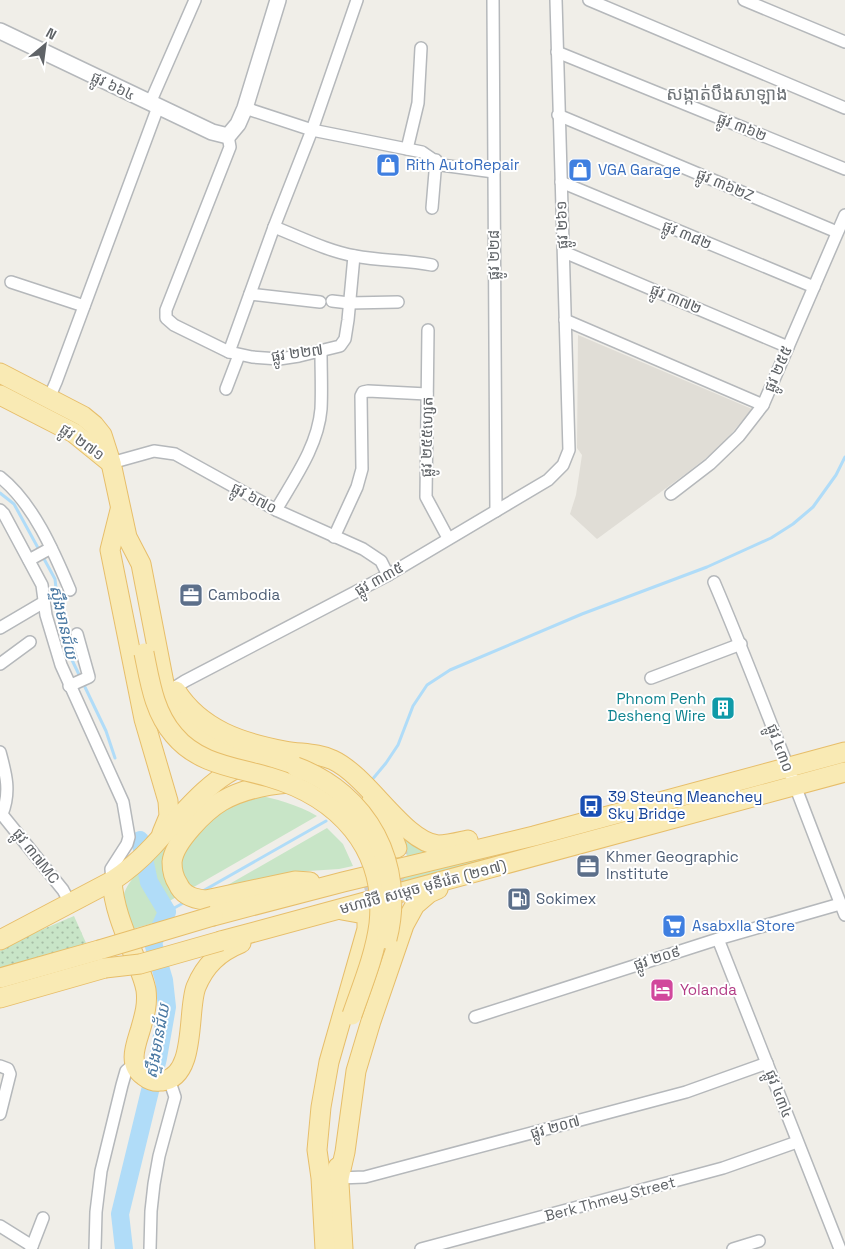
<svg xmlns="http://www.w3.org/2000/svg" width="845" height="1249" font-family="'Space Grotesk','Noto Sans Khmer',sans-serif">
<defs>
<pattern id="park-dots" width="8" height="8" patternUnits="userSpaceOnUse" patternTransform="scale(1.25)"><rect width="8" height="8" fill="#c8e5c7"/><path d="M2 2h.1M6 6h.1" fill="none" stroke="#a6bda5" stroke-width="1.8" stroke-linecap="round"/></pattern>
</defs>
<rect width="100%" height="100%" fill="#f0eee8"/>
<polygon fill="#e0ddd6" points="578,335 752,409 720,447 688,472 597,539 570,514 576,495 582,455 577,448"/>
<g fill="#c8e5c7">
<path d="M 222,788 C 256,795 287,799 317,816 L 166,903 L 153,876 L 149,860 L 212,795 Z"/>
<polygon points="327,828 343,844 353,866 339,869 293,872 219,890"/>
<polygon points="403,837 448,851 407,857"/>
<polygon points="525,849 482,865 395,889 401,877 480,855"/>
<path d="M 139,870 L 143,884 L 159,913 L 154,923 L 132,929 C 121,897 118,897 139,870 Z"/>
</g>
<polygon fill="url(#park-dots)" points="74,916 86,943 0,971 0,951 34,933"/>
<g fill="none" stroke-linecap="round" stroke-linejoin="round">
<g stroke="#b0dcf8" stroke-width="3">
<polyline points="0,493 14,504 55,579 59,615 72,660 106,731 115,758"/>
<polyline points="371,781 386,763 398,745 413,706 427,685 450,670 582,614 707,567 771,538 793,524 813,507 836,475 845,457"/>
<polyline points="201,892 326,821"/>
<polyline points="167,912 185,902"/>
</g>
<polyline stroke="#b0dcf8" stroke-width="18" points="124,1249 120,1214 158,1058 167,1007 164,980 153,943 167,912 149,882 140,840"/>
<path stroke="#cccbc8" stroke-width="19" stroke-dasharray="19 9" stroke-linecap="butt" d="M 365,891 C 392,884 403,877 397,848"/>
<g stroke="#b5b8bb" stroke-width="14">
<g id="minor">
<polyline points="493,0 496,511"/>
<polyline points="589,0 845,108"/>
<polyline points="744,0 845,42"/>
<polyline points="557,52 845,169"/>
<polyline points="150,103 195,0"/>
<polyline points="245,108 312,130 422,152 441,165 494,172"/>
<polyline points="558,115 837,232"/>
<polyline points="228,136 230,147 166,310 166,318 174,325 229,352 252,357 279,359 299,356 340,346 345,339 348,320 354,256"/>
<polyline points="407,149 418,103 421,48"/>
<polyline points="561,182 814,287"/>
<polyline points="432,208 436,160"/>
<path d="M 274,227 C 300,237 327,251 355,256 C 381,261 407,260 432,265"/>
<polyline points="564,252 788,347"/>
<polyline points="11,282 84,306"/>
<polyline points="250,294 320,302"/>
<polyline points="332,301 349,303 398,302"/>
<polyline points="565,320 763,405"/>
<polyline points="428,330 426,497 448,538"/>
<polyline points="229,352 274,227 312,130 357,0"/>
<polyline points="226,389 239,355"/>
<polyline points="49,398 56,382 158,107"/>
<polyline points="111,463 154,451 175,454 276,510 363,549 381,561 388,575"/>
<path d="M 0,477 C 33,503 54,552 70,590"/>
<polyline points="671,494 710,464 739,436 763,405 845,215"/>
<polyline points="0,510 4,514 42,585 46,615 61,665 123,802 129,837 127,844 111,869 112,881"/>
<path d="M 276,510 C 294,479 318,446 321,409 C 322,390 321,371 321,352"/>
<polyline points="334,537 357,487 362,469 361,396 363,392 368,391 427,394"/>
<polyline points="29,560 51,548"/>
<path d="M 714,582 C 761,692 801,804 845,915"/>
<polyline points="0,628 44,602"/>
<polyline points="0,664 30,642"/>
<polyline points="651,678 741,644"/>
<polyline points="69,686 89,677 77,634"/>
<polyline points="174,688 185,681 388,575 548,480 563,465 569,450 556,0"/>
<path d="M 0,752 C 6,774 11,792 2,814"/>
<polyline points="0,812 63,890 70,903"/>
<polyline points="718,939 840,1249"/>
<polyline points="475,1017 718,939 840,904"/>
<polyline points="0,1066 8,1069 10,1074 0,1114"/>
<polyline points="339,1178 365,1177 686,1092 767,1063"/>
<polyline points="0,1226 32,1246"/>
<polyline points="31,1249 43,1218"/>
<polyline points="95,1249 96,1212 101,1171 122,1085 126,1071 134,1064"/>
<polyline points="150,1249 151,1211 154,1184 159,1156 175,1097 169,1079"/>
<polyline points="421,1249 723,1168 797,1142"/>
<polyline points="733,1249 759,1241"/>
</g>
</g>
<g stroke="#b5b8bb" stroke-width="18">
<polyline id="tertiary" points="0,31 212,132 228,136 238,124 245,108 278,0"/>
</g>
<g stroke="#e7be6a" stroke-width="21">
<g id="primary">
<path d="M 0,373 L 83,416 L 94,425 L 102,435 L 111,463 L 127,537 L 141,564 L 164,683 C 177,724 201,747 243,756 C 261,760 279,762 296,767"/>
<polyline points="0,395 74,433 111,463"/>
<polyline points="120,510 110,550 144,719 168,801 169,816 162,833"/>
<path d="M 176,691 C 201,730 242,743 285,751 C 302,754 318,753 333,760 C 369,777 404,842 438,845 C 448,845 459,842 468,840"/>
<path d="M 289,783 C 265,785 243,789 222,801 C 205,811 174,842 172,862 C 172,870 174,878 178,884 C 183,896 194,899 206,900 L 295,881 L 310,882"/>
<path d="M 370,804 C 382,816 392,832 397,848"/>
<path d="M 112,881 C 114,909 125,933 135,958 C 139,968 144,979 146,990 C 148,1005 144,1017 140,1031 C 135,1047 128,1065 144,1076 C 149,1080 156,1082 162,1081 C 197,1077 187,1010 196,987 C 205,965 219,952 241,943"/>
<polyline points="213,916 343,882 534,836 845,752"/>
<path d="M 0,940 L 112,881 C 127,871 141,859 153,846 C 176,821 214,773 246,765"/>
<polyline points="221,941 845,772"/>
<polyline points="0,978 99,950"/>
<polyline points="0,998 105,968"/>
<polyline points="338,1167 343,1249"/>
<polyline points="339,1178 345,1152 356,1071 371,1021 404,925 415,905 429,893 438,889"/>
<polyline points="325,1249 321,1178 317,1150 321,1107 329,1062 367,929 367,918 364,914 342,910"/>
</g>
</g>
<use href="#minor" stroke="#fff" stroke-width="11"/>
<use href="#tertiary" stroke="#fff" stroke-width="15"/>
<use href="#primary" stroke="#f9eab4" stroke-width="19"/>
<g stroke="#e7be6a" stroke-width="21" stroke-linecap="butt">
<g id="primary-bridge">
<path d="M 144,653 C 150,682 154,712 174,735 C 198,764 234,767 269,777 C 338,797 387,848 379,924 C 375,955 362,986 352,1015"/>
<path d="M 296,767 C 368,793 406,865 387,939"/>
<polyline points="99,950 213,916"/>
<polyline points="105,968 140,964 221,941"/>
</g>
</g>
<use href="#primary-bridge" stroke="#f9eab4" stroke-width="19"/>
</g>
<defs>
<g id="shop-square" transform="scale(1.25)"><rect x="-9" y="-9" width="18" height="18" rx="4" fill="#3f7fe0" stroke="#fff"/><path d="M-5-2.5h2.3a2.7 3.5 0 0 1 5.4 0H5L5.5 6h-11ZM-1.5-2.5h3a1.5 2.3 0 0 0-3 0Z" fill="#fff"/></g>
<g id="office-square" transform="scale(1.25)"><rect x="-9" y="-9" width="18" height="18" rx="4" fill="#5c6f8a" stroke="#fff"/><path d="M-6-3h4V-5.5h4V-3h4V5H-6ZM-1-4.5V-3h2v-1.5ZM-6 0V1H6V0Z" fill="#fff"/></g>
<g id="building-square" transform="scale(1.25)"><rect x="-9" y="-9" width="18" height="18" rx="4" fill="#0f9aa8" stroke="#fff"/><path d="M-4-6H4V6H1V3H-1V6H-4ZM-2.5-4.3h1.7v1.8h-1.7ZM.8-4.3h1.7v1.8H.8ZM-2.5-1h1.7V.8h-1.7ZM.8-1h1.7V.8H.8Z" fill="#fff"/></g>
<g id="bus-square" transform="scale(1.25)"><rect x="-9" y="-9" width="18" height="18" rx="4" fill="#1a4fb4" stroke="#fff"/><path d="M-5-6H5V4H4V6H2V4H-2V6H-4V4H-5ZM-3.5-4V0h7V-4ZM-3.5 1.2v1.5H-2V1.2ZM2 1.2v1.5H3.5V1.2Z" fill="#fff"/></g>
<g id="fuel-square" transform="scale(1.25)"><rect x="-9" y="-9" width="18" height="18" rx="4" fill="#5c6f8a" stroke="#fff"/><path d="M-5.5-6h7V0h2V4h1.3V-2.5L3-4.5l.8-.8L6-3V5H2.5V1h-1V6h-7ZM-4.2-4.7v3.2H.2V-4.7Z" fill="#fff"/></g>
<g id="supermarket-square" transform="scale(1.25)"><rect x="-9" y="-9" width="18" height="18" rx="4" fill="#3f7fe0" stroke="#fff"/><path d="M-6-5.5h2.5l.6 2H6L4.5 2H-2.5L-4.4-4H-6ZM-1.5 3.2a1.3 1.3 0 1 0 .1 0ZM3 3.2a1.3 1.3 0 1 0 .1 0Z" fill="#fff"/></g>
<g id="hotel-square" transform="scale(1.25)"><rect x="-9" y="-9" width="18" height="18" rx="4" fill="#d1479c" stroke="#fff"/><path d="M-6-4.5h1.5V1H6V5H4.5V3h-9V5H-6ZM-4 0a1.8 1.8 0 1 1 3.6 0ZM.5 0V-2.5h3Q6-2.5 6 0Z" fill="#fff"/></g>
</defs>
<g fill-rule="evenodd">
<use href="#shop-square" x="388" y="165"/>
<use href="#shop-square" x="580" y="170"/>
<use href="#office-square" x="191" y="595"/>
<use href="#building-square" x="723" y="708"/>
<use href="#bus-square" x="591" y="806"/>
<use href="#office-square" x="588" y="866"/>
<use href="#fuel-square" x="519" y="899"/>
<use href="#supermarket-square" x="674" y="926"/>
<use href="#hotel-square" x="662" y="990"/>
</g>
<g text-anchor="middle" stroke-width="4" stroke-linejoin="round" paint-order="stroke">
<g font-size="15" fill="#5f6367" stroke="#fff">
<text transform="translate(113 86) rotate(26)" y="5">ផ្លូវ ៦៦៤</text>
<text transform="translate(742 127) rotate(22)" y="5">ផ្លូវ ៣៦២</text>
<text transform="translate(725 185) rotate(23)" y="5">ផ្លូវ ៣៦២Z</text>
<text transform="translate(562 225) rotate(-92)" y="5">ផ្លូវ ២៦១</text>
<text transform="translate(687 235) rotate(23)" y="5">ផ្លូវ ៣៨២</text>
<text transform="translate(494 255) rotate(-90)" y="5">ផ្លូវ ២២៨</text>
<text transform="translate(676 299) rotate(23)" y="5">ផ្លូវ ៣៧២</text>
<text transform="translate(297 353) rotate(-8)" y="5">ផ្លូវ ២២៧</text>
<text transform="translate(778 369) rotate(-67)" y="5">ផ្លូវ ២៥៥</text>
<text transform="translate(427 437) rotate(-89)" y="5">ផ្លូវ ២៥៥ហ្សេត</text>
<text transform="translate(82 442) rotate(36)" y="5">ផ្លូវ ២៧១</text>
<text transform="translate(254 498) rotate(28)" y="5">ផ្លូវ ៦៧០</text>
<text transform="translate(379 579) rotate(-29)" y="5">ផ្លូវ ៣៣៥</text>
<text transform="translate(780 748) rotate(70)" y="5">ផ្លូវ ៤៣០</text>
<text transform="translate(36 856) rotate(52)" y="5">ផ្លូវ ៣៧MC</text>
<text transform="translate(423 887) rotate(-15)" y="5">មហាវិថី សម្តេច មុនីរ៉េត (២១៧)</text>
<text transform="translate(657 958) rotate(-18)" y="5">ផ្លូវ ២០៩</text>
<text transform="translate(779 1094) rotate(69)" y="5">ផ្លូវ ៤៣៤</text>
<text transform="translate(555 1127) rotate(-15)" y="5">ផ្លូវ ២០៧</text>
<text transform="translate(610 1199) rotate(-15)" y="5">Berk Thmey Street</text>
</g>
<g font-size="15" fill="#366cbe" stroke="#fff" text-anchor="start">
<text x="406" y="170">Rith AutoRepair</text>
<text x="598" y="175">VGA Garage</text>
<text x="692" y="931">Asabxlla Store</text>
</g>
<g font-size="15" fill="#4e5e75" stroke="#fff" text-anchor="start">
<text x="208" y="600">Cambodia</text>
<text x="606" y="862">Khmer Geographic<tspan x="606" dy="17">Institute</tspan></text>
<text x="536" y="904">Sokimex</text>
</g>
<g font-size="15" fill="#0d838f" stroke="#fff" text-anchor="end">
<text x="706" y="704">Phnom Penh<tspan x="706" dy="17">Desheng Wire</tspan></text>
</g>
<g font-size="15" fill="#164399" stroke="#fff" text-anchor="start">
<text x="608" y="802">39 Steung Meanchey<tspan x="608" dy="17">Sky Bridge</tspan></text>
</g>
<g font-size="15" fill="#b23c85" stroke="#fff" text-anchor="start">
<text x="680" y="995">Yolanda</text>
</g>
<g font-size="16" font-style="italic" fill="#4978a2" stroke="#fff">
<text transform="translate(64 622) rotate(77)" y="6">ស្ទឹងមានជ័យ</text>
<text transform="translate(157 1041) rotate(-80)" y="6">ស្ទឹងមានជ័យ</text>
</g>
<g font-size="18" fill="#707579" stroke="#fff">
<text x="727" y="100">សង្កាត់បឹងសាឡាង</text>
</g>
</g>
<g transform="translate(45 45) rotate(29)" stroke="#ffffff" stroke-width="4" paint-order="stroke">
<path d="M0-4L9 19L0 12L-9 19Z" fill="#5f6367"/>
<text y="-8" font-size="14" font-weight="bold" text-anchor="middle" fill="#5f6367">N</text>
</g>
</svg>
